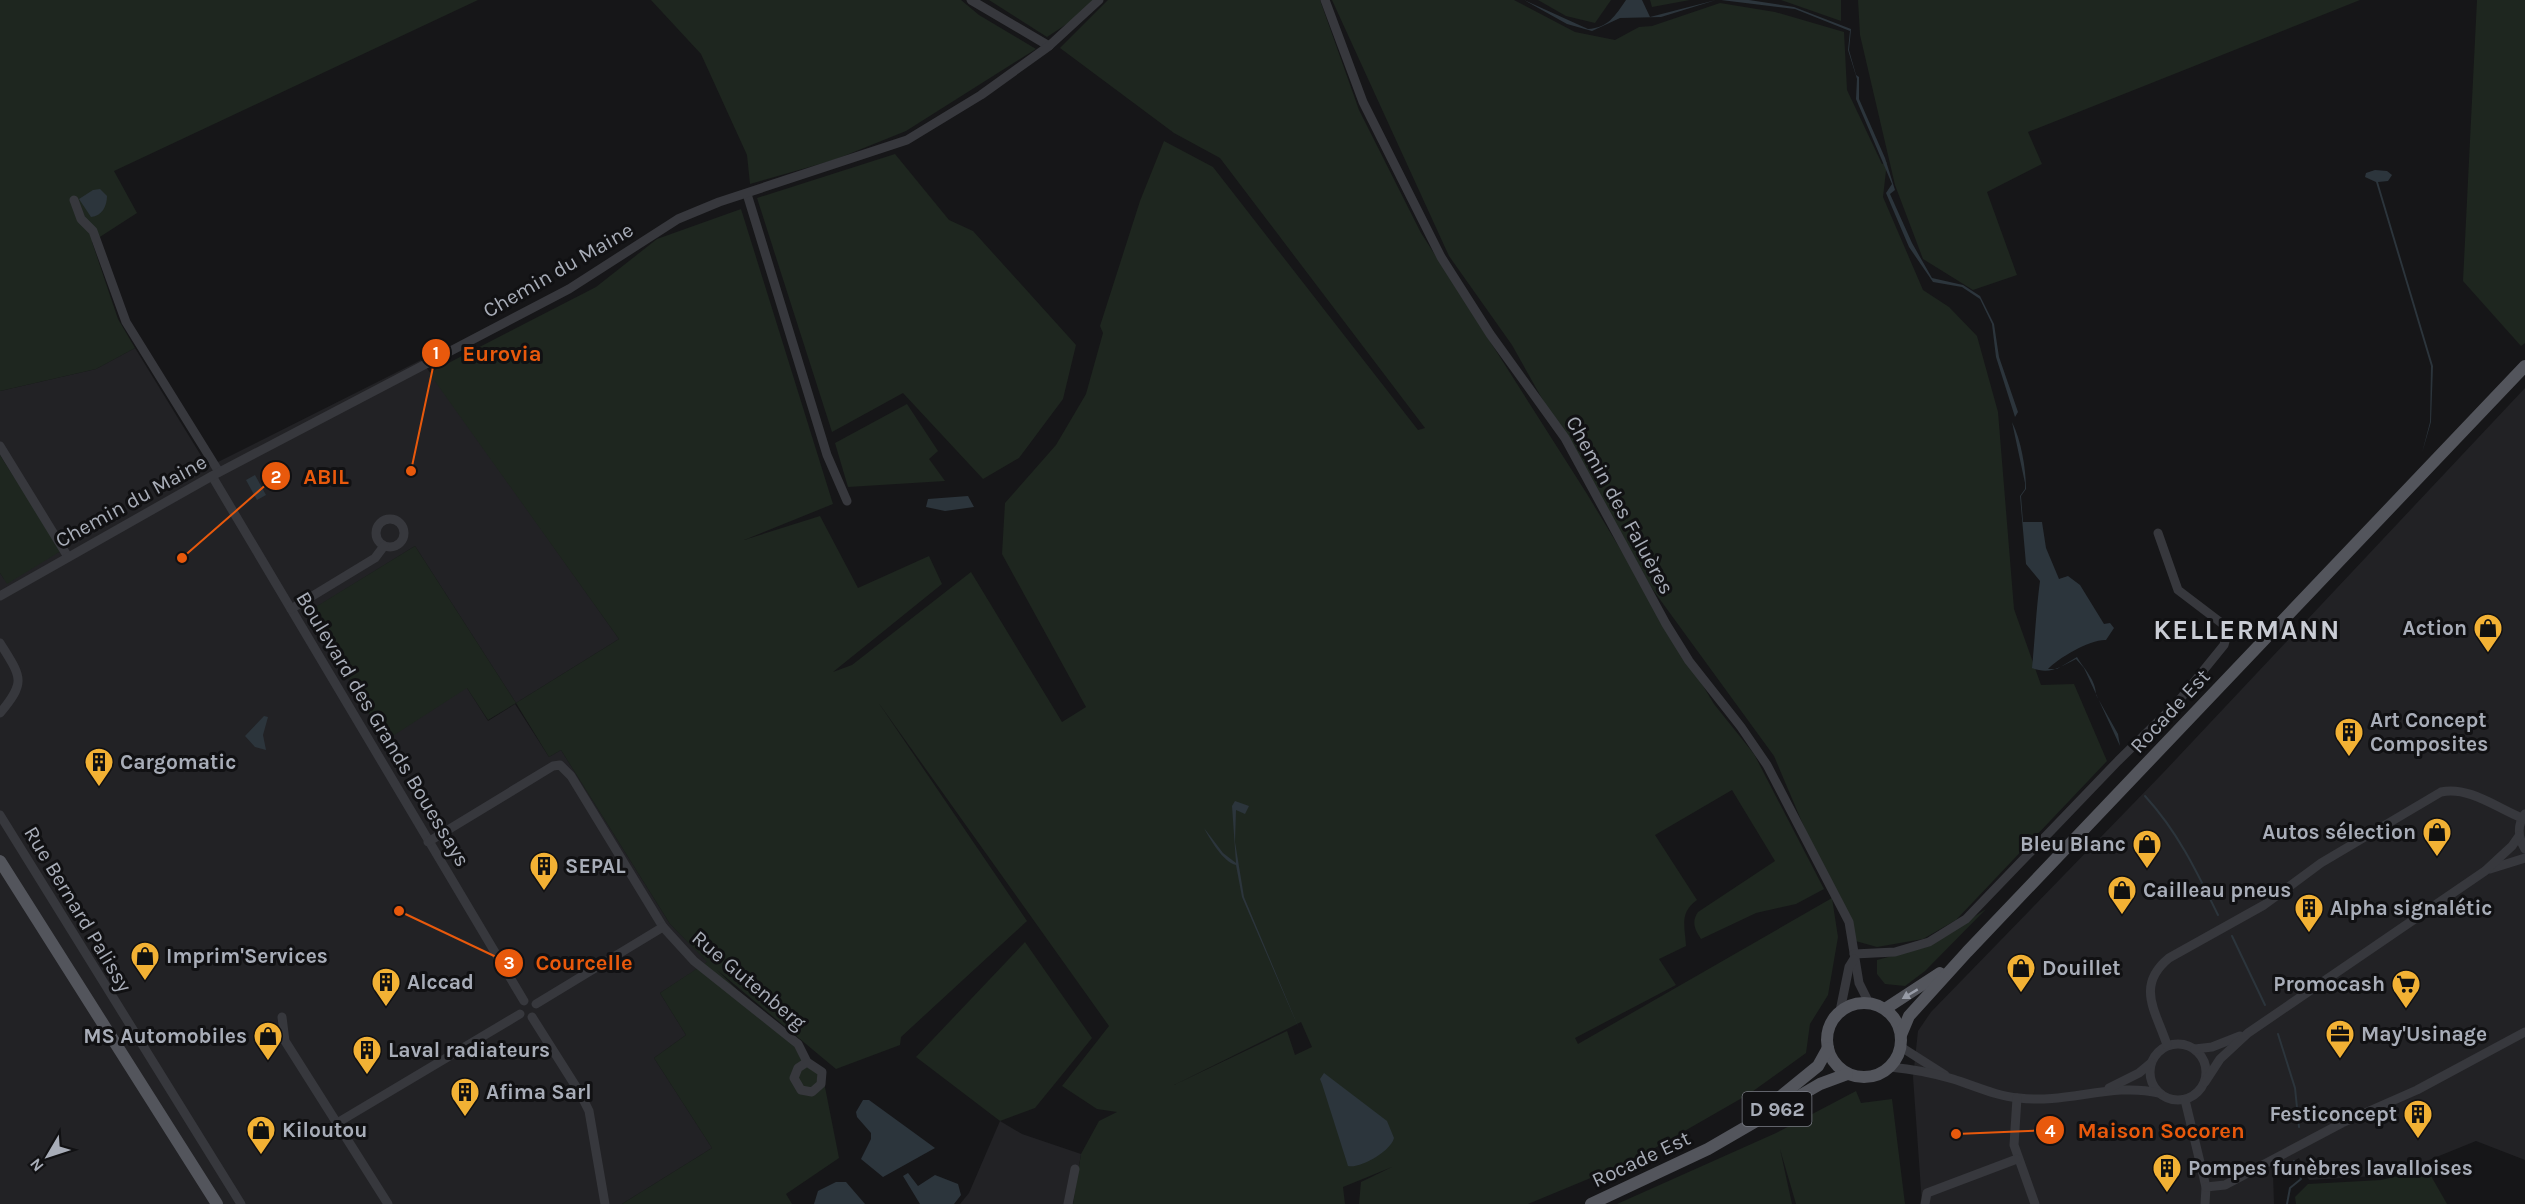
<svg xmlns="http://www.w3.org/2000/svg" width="2525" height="1204" font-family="Karla,sans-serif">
<rect width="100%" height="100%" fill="#161618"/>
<g fill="#222225">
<polygon points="135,348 208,467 421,360 619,639 516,703 415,546 310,611 467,688 488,721 515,704 549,757 561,750 670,924 708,962 660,993 686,1035 654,1058 712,1148 622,1204 0,1204 0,573 4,579 61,551 0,455 0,391 96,369"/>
<polygon points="2525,388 2525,1160 2476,1141 2392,1175 2309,1180 2299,1158 2273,1173 2274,1204 1922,1204 1913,1077 1918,1031 1931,1012 2163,773"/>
<polygon points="1000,1121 1022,1134 1081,1154 1073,1204 960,1204 969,1193"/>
</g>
<g fill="#1e261f" fill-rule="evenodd">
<polygon points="0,0 478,0 114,171 137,213 92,242 118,319 135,348 96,369 0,391"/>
<polygon points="651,0 961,0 979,15 1036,49 906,131 834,160 750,184 747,155 701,54"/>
<polygon points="989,0 1098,0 1091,8 1047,37"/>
<path d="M 1108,0 L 1320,0 L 1359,110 L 1421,233 L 1587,494 L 1714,704 L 1754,754 L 1824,889 L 1796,904 L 1756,913 L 1701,939 C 1695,930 1691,922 1698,912 L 1775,861 L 1732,790 L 1655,835 L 1697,900 C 1679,913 1685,926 1686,946 L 1659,959 L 1676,985 L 1575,1038 L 1578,1044 L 1832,898 L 1838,937 L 1828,995 L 1810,1024 L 1806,1053 L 1749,1094 L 1634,1160 L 1528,1204 L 1359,1204 L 1361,1182 L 1392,1167 L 1343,1187 L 1345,1204 L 1073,1204 L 1081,1154 L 1099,1121 L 1117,1112 L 1097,1109 L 1062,1086 L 1109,1026 L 878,702 L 1027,921 L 901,1037 L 900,1045 L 836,1069 L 717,970 L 822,1072 L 839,1158 L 786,1194 L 792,1204 L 622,1204 L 712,1148 L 654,1058 L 686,1035 L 660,993 L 707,962 L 670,924 L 561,750 L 549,757 L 516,703 L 488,720 L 467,688 L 385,741 L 309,611 L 415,546 L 516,703 L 619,639 L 429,373 L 596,287 L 657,239 L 741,209 L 833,504 L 744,540 L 820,516 L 858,588 L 929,556 L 942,584 L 833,672 L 852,665 L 971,572 L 1062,722 L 1086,707 L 1002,554 L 1005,503 L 1056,445 L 1086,394 L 1103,333 L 1100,326 L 1140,201 L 1164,141 L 1213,167 L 1418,430 L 1425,428 L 1220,158 L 1174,133 L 1060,48 ZM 1301,1022 L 1312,1047 L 1295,1055 L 1287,1031 L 1174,1085 Z"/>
<polygon points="1332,0 1514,0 1575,32 1615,40 1639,27 1652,26 1720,3 1775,12 1844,32 1847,90 1882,164 1887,162 1883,197 1923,290 1949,307 1977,336 1998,412 2014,609 2041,685 2074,684 2107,761 1956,920 1923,939 1877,947 1852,940 1774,756 1637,568 1512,345 1449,256"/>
<polygon points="1538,0 1611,0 1595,23 1566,16"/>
<polygon points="1650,0 1690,0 1652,7"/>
<polygon points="1778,0 1841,0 1841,21 1781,0"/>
<polygon points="1858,0 2360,0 2028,132 2042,164 1987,192 2017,275 1973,290 1923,259 1895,185 1860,35"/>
<polygon points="2477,0 2525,0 2525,343 2521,346 2463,281"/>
<polygon points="895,154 949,220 973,231 1076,345 1063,399 1019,458 983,479 903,393 832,432 757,198"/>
<polygon points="907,404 938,451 929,459 945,481 848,487 835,443"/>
<polygon points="0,455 61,551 7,584 0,573"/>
<polygon points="1986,909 1925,971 1905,986 1885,984 1877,974 1877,960 1930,946"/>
<polygon points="1025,942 1092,1038 1035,1108 1000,1121 916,1057"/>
<polygon points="1856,1091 1861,1103 1892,1099 1905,1204 1796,1204 1780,1149 1792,1204 1617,1204 1776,1133"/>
<polygon points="2427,1169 2447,1204 2296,1204 2295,1197 2308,1184 2381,1180"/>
</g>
<g fill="#2c353c">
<path d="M 1524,0 L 1588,29 C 1608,28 1615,16 1626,0 L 1642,0 L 1650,17 L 1716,0 L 1661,17 L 1620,18 L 1592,31 L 1567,24 Z"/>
<polygon points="1721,0 1749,0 1794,7 1851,29 1849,50 1856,75 1859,77 1859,99 1885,158 1895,190 1890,194 1912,243 1932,278 1963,285 1980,296 1994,324 1999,357 2018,412 2015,417 1996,357 1992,324 1980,299 1962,287 1933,282 1909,247 1886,193 1892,184 1856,99 1857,79 1848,50 1850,31 1795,9"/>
<polygon points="2375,170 2387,171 2392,175 2388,181 2378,182 2433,366 2431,422 2422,453 2430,422 2431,366 2376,182 2365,177 2366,173"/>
<path d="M 100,189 L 107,196 C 107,206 102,216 91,217 L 79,199 L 93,190 Z"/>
<path d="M 2012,422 C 2021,440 2026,468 2026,489 L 2021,496 L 2023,522 L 2042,522 L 2046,548 L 2059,579 L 2068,576 L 2080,585 L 2104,624 L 2110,623 L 2114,628 L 2106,640 C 2091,639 2058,658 2048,669 L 2057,669 L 2077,657 C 2084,669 2096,680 2096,695 L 2118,734 L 2120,746 L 2084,668 L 2076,659 C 2060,667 2050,675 2032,668 C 2035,638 2036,611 2040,581 L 2026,564 L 2020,496 L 2025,489 L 2025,483 Z"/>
<polygon points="255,475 266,495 257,500 246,480"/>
<polygon points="968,496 974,507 945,511 926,507 928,499"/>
<polygon points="264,716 268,717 263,735 266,750 255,747 245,736"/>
<path d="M 1235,801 L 1249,806 L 1245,814 L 1236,810 L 1235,842 L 1244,897 L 1300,1031 L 1242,897 L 1236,865 C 1223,862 1210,839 1204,828 L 1223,853 L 1236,863 L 1232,806 Z"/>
<path d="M 1324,1073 L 1387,1121 L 1394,1138 C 1391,1151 1360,1169 1348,1166 L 1322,1084 L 1320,1079 Z"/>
<polygon points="863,1100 869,1100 935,1148 883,1177 861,1159 871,1139 871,1133 857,1117 856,1112"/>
<polygon points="908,1173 918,1186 935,1175 958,1184 961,1195 954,1204 920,1204 903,1176"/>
<polygon points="836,1182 846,1182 865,1204 814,1204 818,1191"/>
</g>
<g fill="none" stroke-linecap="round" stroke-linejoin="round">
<g stroke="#2c353c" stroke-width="2">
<path d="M 2145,796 C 2178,832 2197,872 2218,915"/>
<polyline points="2232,936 2265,1005"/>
<polyline points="2278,1034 2295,1088 2299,1127"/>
<polyline points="2287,1204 2290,1188 2301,1179 2294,1161"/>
</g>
<g stroke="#37383d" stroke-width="9">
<polyline points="971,0 1049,46"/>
<polyline points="1325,0 1363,102 1441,257 1490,334 1565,438 1666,624 1689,661 1741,727 1767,765 1849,922 1859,983 1869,1003"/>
<polyline points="747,194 827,455 847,501"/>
<polyline points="74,200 81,219 93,231 126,322 219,472"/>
<polyline points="0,446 68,557"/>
<polyline points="212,476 524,1001"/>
<circle cx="390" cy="533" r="14"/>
<polyline points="0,596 212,476 569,289 678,219 719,202 907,140 981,95 1049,46 1099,0"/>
<polyline points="291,609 375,558 384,546"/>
<path d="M 0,643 C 21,677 27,681 0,713"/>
<path d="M 2525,814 C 2517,825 2518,838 2525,849"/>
<polyline points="0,815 241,1204"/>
<polyline points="428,842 553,766 560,765 571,776 663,927"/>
<polyline points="2490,869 2525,858"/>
<polyline points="1854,954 1895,952 1929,942 1966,919 2118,761 2177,703 2224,645 2227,634 2224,625 2178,590 2158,533"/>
<polyline points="536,1004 663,927 694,961 798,1044 807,1062 822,1072 821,1084 812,1092 801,1090 794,1078 798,1068 807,1062"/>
<polyline points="1840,1011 1849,967 1854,959"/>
<polyline points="282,1017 285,1041 388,1204"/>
<polyline points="532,1017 580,1093 589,1111 605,1204"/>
<circle cx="2178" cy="1072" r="28"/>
<path d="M 2167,1045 C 2156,1011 2135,986 2169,958 L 2264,905 L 2321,863 L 2441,792 C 2469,786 2497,808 2522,818"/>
<polyline points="1901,1047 1945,1075"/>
<polyline points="2195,1049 2212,1047 2240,1036"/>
<path d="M 1890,1067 C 1911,1069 1933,1073 1953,1079 C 1975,1086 1996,1096 2019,1098 C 2067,1104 2112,1082 2159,1093"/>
<polyline points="2205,1082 2220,1059 2248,1033 2485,871 2512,846 2519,836"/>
<polyline points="2109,1088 2139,1073 2151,1063"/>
<polyline points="2017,1098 2014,1145 2035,1204"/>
<polyline points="2185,1100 2206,1187 2205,1204"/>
<polyline points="337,1123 520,1014"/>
<polyline points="2206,1187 2225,1185 2342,1123 2417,1090 2525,1032"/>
<polyline points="1068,1204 1075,1169"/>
<polyline points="1925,1204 1927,1193 2017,1159"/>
</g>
<g stroke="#53555c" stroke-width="12">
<polyline points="0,861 217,1204"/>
<circle cx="1864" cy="1040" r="37"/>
<polyline points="1885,1009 1940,973"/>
<polyline points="1901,1035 1909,1016 1967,952 2525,366"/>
<polyline points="1770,1105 1818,1066 1828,1048"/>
<polyline points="1591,1204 1708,1149 1820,1084 1847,1074"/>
</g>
</g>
<defs><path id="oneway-solid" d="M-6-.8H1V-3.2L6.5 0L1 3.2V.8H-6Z" transform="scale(1.5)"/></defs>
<use fill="#979ba6" href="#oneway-solid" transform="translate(1910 994) rotate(149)"/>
<defs>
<g id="shop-pin" transform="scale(1.5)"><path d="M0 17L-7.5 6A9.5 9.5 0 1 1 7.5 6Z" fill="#f2b134" stroke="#111113"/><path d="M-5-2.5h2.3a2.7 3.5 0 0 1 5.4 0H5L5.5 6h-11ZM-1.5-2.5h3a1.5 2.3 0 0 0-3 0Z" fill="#111"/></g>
<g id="building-pin" transform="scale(1.5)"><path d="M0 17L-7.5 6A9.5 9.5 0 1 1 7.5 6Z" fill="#f2b134" stroke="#111113"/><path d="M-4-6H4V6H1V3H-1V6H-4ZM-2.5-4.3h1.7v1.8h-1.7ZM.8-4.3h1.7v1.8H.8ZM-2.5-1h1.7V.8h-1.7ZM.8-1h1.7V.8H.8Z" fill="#111"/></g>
<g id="supermarket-pin" transform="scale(1.5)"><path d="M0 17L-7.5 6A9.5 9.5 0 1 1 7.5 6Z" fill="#f2b134" stroke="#111113"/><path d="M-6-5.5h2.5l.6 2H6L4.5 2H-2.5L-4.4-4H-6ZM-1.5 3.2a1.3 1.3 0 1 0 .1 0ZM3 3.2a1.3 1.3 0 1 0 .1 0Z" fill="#111"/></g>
<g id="office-pin" transform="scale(1.5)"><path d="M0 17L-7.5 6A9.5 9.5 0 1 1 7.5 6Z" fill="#f2b134" stroke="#111113"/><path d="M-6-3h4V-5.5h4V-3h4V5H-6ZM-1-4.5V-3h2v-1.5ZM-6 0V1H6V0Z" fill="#111"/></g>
</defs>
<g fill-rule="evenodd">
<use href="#shop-pin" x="2488" y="628"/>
<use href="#building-pin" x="2349" y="732"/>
<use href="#building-pin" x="99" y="762"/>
<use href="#shop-pin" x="2437" y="832"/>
<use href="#shop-pin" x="2147" y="844"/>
<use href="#building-pin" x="544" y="866"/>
<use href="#shop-pin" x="2122" y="890"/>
<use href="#building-pin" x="2309" y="908"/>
<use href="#shop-pin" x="145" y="956"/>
<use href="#shop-pin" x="2021" y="968"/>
<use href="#building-pin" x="386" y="982"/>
<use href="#supermarket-pin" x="2406" y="984"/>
<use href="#office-pin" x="2340" y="1034"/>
<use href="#shop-pin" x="268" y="1036"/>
<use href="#building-pin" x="367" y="1050"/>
<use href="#building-pin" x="465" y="1092"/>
<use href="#building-pin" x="2418" y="1114"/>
<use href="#shop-pin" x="261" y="1130"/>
<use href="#building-pin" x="2167" y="1168"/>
</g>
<g text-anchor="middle" stroke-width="6" stroke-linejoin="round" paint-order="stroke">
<rect fill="#111113" stroke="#7b7e86" stroke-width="1.5" x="1742.5" y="1092" width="69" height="34" rx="4.5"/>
<g font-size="20" font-weight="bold" fill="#a8adb8">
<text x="1777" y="1116">D 962</text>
</g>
<g font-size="21" fill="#a8adb8" stroke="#111113">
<text transform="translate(558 270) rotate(-30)" y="7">Chemin du Maine</text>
<text transform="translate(131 501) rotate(-29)" y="7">Chemin du Maine</text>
<text transform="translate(1620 505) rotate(61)" y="7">Chemin des Faluères</text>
<text transform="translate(2170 711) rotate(-47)" y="7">Rocade Est</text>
<text transform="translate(383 729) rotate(59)" y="7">Boulevard des Grands Bouessays</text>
<text transform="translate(78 909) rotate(59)" y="7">Rue Bernard Palissy</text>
<text transform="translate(749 980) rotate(40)" y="7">Rue Gutenberg</text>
<text transform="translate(1641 1159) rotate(-25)" y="7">Rocade Est</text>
</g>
<g font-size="21" font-weight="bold" fill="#a8adb8" stroke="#111113" text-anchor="start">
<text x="2467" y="635" text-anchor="end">Action</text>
<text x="2370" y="727">Art Concept<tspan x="2370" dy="24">Composites</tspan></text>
<text x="120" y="769">Cargomatic</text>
<text x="2416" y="839" text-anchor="end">Autos sélection</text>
<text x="2126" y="851" text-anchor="end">Bleu Blanc</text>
<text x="565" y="873">SEPAL</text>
<text x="2143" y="897">Cailleau pneus</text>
<text x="2330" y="915">Alpha signalétic</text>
<text x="166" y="963">Imprim'Services</text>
<text x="2042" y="975">Douillet</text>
<text x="407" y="989">Alccad</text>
<text x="2385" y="991" text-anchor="end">Promocash</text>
<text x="2361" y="1041">May'Usinage</text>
<text x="247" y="1043" text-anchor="end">MS Automobiles</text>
<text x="388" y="1057">Laval radiateurs</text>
<text x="486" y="1099">Afima Sarl</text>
<text x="2397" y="1121" text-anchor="end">Festiconcept</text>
<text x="282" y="1137">Kiloutou</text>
<text x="2188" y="1175">Pompes funèbres lavalloises</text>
</g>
<g font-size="27" font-weight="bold" letter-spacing="1.5" fill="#c9ccd4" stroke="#111113">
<text x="2247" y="639">KELLERMANN</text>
</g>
</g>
<path fill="none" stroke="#e8590c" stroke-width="2" d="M411 471L436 353M182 558L276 476M399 911L509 963M1956 1134L2050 1130"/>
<g fill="#e8590c" stroke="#111113" stroke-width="2">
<circle cx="411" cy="471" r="6"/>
<circle cx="182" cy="558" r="6"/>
<circle cx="399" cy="911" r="6"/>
<circle cx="1956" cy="1134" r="6"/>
<circle cx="436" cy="353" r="15"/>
<circle cx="276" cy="476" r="15"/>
<circle cx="509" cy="963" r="15"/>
<circle cx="2050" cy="1130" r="15"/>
</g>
<g font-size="18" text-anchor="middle" font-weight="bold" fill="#fff">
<text x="436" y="359">1</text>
<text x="276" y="483">2</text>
<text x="509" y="969">3</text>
<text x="2050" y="1137">4</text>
</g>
<g font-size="22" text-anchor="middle" font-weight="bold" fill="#e8590c" stroke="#111113" stroke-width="6" stroke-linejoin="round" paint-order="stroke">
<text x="502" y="361">Eurovia</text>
<text x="326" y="484">ABIL</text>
<text x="584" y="970">Courcelle</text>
<text x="2161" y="1138">Maison Socoren</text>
</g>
<g transform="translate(48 1156) rotate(231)" stroke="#111113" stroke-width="4.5" paint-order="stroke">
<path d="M0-4.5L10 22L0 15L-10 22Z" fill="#a8adb8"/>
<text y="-9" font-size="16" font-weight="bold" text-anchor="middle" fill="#a8adb8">N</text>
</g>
</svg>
